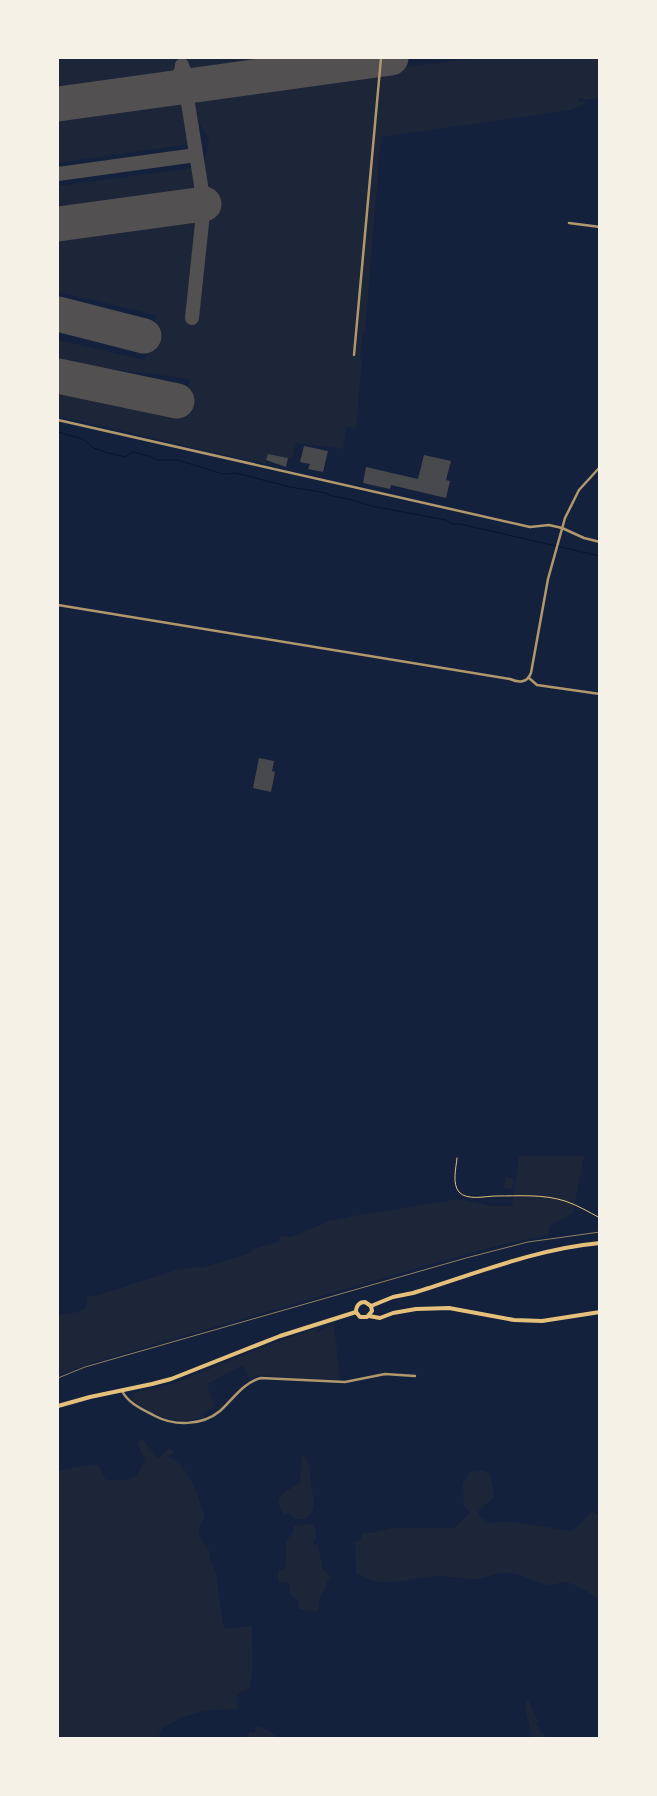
<svg xmlns="http://www.w3.org/2000/svg" width="657" height="1796" font-family="'Asap Condensed',sans-serif">
<rect width="100%" height="100%" fill="#14213d"/>
<g fill="#1d2539">
<path d="M 58,58 L 177,58 C 179,66 179,74 169,76 L 58,91 Z"/>
<polygon points="185,58 305,58 198,73 188,69"/>
<polygon points="476,58 599,58 599,98 585,100 578,97 579,102 588,102 571,110 381,137 365,332 363,332 360,359 362,359 356,428 346,427 343,449 296,443 292,459 268,454 265,464 58,416 58,389 186,418 190,379 58,362 58,340 145,360 156,315 58,292 58,234 198,214 189,317 197,318 209,202 204,165 209,140 199,123 195,97 377,71 380,74 382,70"/>
<polygon points="185,98 190,144 58,163 58,116"/>
<polygon points="194,168 199,191 58,210 58,186"/>
<path d="M 519,1156 L 584,1156 L 573,1213 L 550,1226 L 548,1235 L 501,1245 L 446,1260 L 97,1361 L 58,1375 L 58,1315 L 78,1312 L 87,1307 L 87,1297 L 99,1295 L 176,1270 L 198,1267 L 202,1268 L 248,1254 C 257,1245 268,1246 279,1242 L 280,1236 L 291,1237 L 330,1221 L 353,1216 L 459,1199 L 491,1206 L 512,1206 Z"/>
<polygon points="506,1177 514,1179 512,1189 504,1188"/>
<path d="M 334,1324 L 340,1380 L 298,1379 L 262,1375 L 249,1378 L 243,1365 L 207,1384 L 214,1407 L 203,1413 L 204,1417 C 177,1424 155,1419 133,1400 L 133,1393 L 172,1384 L 271,1344 L 318,1328 L 316,1333 Z"/>
<path d="M 142,1439 L 158,1458 L 165,1453 L 169,1447 L 170,1450 L 174,1451 L 173,1454 L 167,1456 C 191,1466 197,1495 205,1517 L 199,1528 L 199,1537 L 209,1550 L 210,1560 L 216,1573 L 224,1629 L 252,1626 L 253,1667 L 250,1687 L 237,1695 L 237,1709 L 203,1711 L 183,1717 L 162,1728 L 159,1734 L 159,1738 L 58,1738 L 58,1471 L 93,1464 L 99,1466 L 106,1480 L 127,1480 L 137,1476 L 146,1458 L 143,1456 L 137,1443 Z"/>
<path d="M 302,1457 L 306,1457 L 309,1466 L 314,1504 L 313,1510 L 305,1519 L 296,1519 L 288,1513 L 284,1515 C 271,1496 284,1493 300,1483 Z"/>
<path d="M 480,1470 L 490,1473 L 493,1486 L 494,1498 L 482,1507 L 478,1512 L 481,1517 L 489,1523 L 508,1521 L 571,1531 C 581,1526 584,1518 592,1511 L 599,1516 L 599,1602 C 596,1595 572,1582 564,1582 C 559,1582 554,1586 549,1585 C 536,1583 522,1574 509,1573 C 499,1572 488,1577 479,1579 C 464,1580 451,1576 437,1576 C 406,1577 386,1592 356,1573 L 355,1542 L 360,1540 L 363,1533 L 372,1533 L 392,1528 L 455,1528 L 470,1512 L 463,1505 L 464,1496 L 462,1484 L 470,1472 Z"/>
<path d="M 314,1524 L 317,1539 L 313,1540 L 313,1544 L 318,1545 L 323,1570 L 332,1577 L 327,1581 C 327,1588 324,1590 321,1596 C 318,1601 320,1607 317,1612 L 299,1609 L 297,1600 L 290,1594 L 289,1583 L 285,1582 L 280,1584 L 278,1580 L 278,1570 L 284,1569 L 286,1562 L 286,1541 L 294,1531 L 294,1526 Z"/>
<polygon points="526,1701 529,1701 534,1714 538,1721 536,1725 539,1726 540,1732 545,1734 546,1738 532,1738 525,1709"/>
<polygon points="258,1726 271,1732 278,1738 245,1738 251,1731 254,1733 256,1731 255,1728"/>
</g>
<g fill="none" stroke-linecap="round" stroke-linejoin="round">
<polyline stroke="#0b132b" stroke-width="1" points="58,432 83,439 94,448 105,452 125,457 133,452 149,456 156,460 178,460 223,474 236,473 290,487 326,493 332,496 349,499 371,506 446,520 452,524 460,524 600,556"/>
<g stroke="#525050" stroke-width="14">
<polyline points="370,58 379,59"/>
<polyline points="348,63 357,58"/>
<polyline points="182,65 204,204 192,318"/>
<path d="M 182,66 C 187,78 194,82 207,83"/>
<path d="M 163,89 C 175,85 180,78 182,66"/>
<polyline points="58,174 196,155"/>
</g>
<g stroke="#525050" stroke-width="35">
<polyline points="58,104 391,58"/>
<polyline points="58,224 204,204"/>
<polyline points="58,314 144,336"/>
<polyline points="58,376 177,401"/>
</g>
</g>
<g fill="#48494c">
<polygon points="304,446 328,451 323,472 308,469 310,464 300,462"/>
<polygon points="268,454 288,458 286,467 266,460"/>
<polygon points="424,455 451,461 446,480 450,481 446,498 391,485 390,489 363,483 366,467 418,479"/>
<polygon points="259,758 274,761 272,771 275,772 271,792 253,788"/>
</g>
<g fill="none" stroke-linecap="round" stroke-linejoin="round">
<path stroke="#e5c07b" stroke-width="1" d="M 457,1158 C 456,1168 452,1184 459,1192 C 467,1201 486,1196 496,1196 C 519,1196 543,1194 565,1201 C 577,1205 589,1212 600,1218"/>
<g stroke="#b1986c" stroke-width="2.5">
<polyline points="569,223 600,227"/>
<polyline points="354,355 381,58"/>
<polyline points="58,420 530,527 549,525 562,528 584,538 600,542"/>
<path d="M 58,605 L 510,679 C 519,683 527,683 531,673 L 548,579 L 565,518 L 579,490 L 600,467"/>
<polyline points="529,678 537,685 600,694"/>
<path d="M 122,1391 C 129,1404 142,1409 155,1416 C 174,1426 202,1426 220,1411 C 233,1399 244,1382 261,1378 L 345,1382 L 385,1374 L 415,1376"/>
</g>
<g stroke="#e5c07b" stroke-width="4">
<path d="M 371,1306 L 393,1297 L 413,1293 C 475,1274 535,1249 600,1243"/>
<polyline points="356,1312 360,1317 367,1317 372,1311 371,1306"/>
<path d="M 356,1312 C 356,1306 359,1302 365,1302 L 371,1306"/>
<polyline points="369,1316 380,1318 393,1313 416,1309 449,1308 514,1320 542,1321 600,1312"/>
<polyline points="58,1406 90,1397 152,1384 171,1379 280,1336 356,1312"/>
</g>
<polyline stroke="#918062" stroke-width="1" points="58,1378 85,1367 466,1258 528,1242 600,1232"/>
</g>
<rect width="657" height="1796" fill="none" stroke="#f6f1e7" stroke-width="118"/>
</svg>
